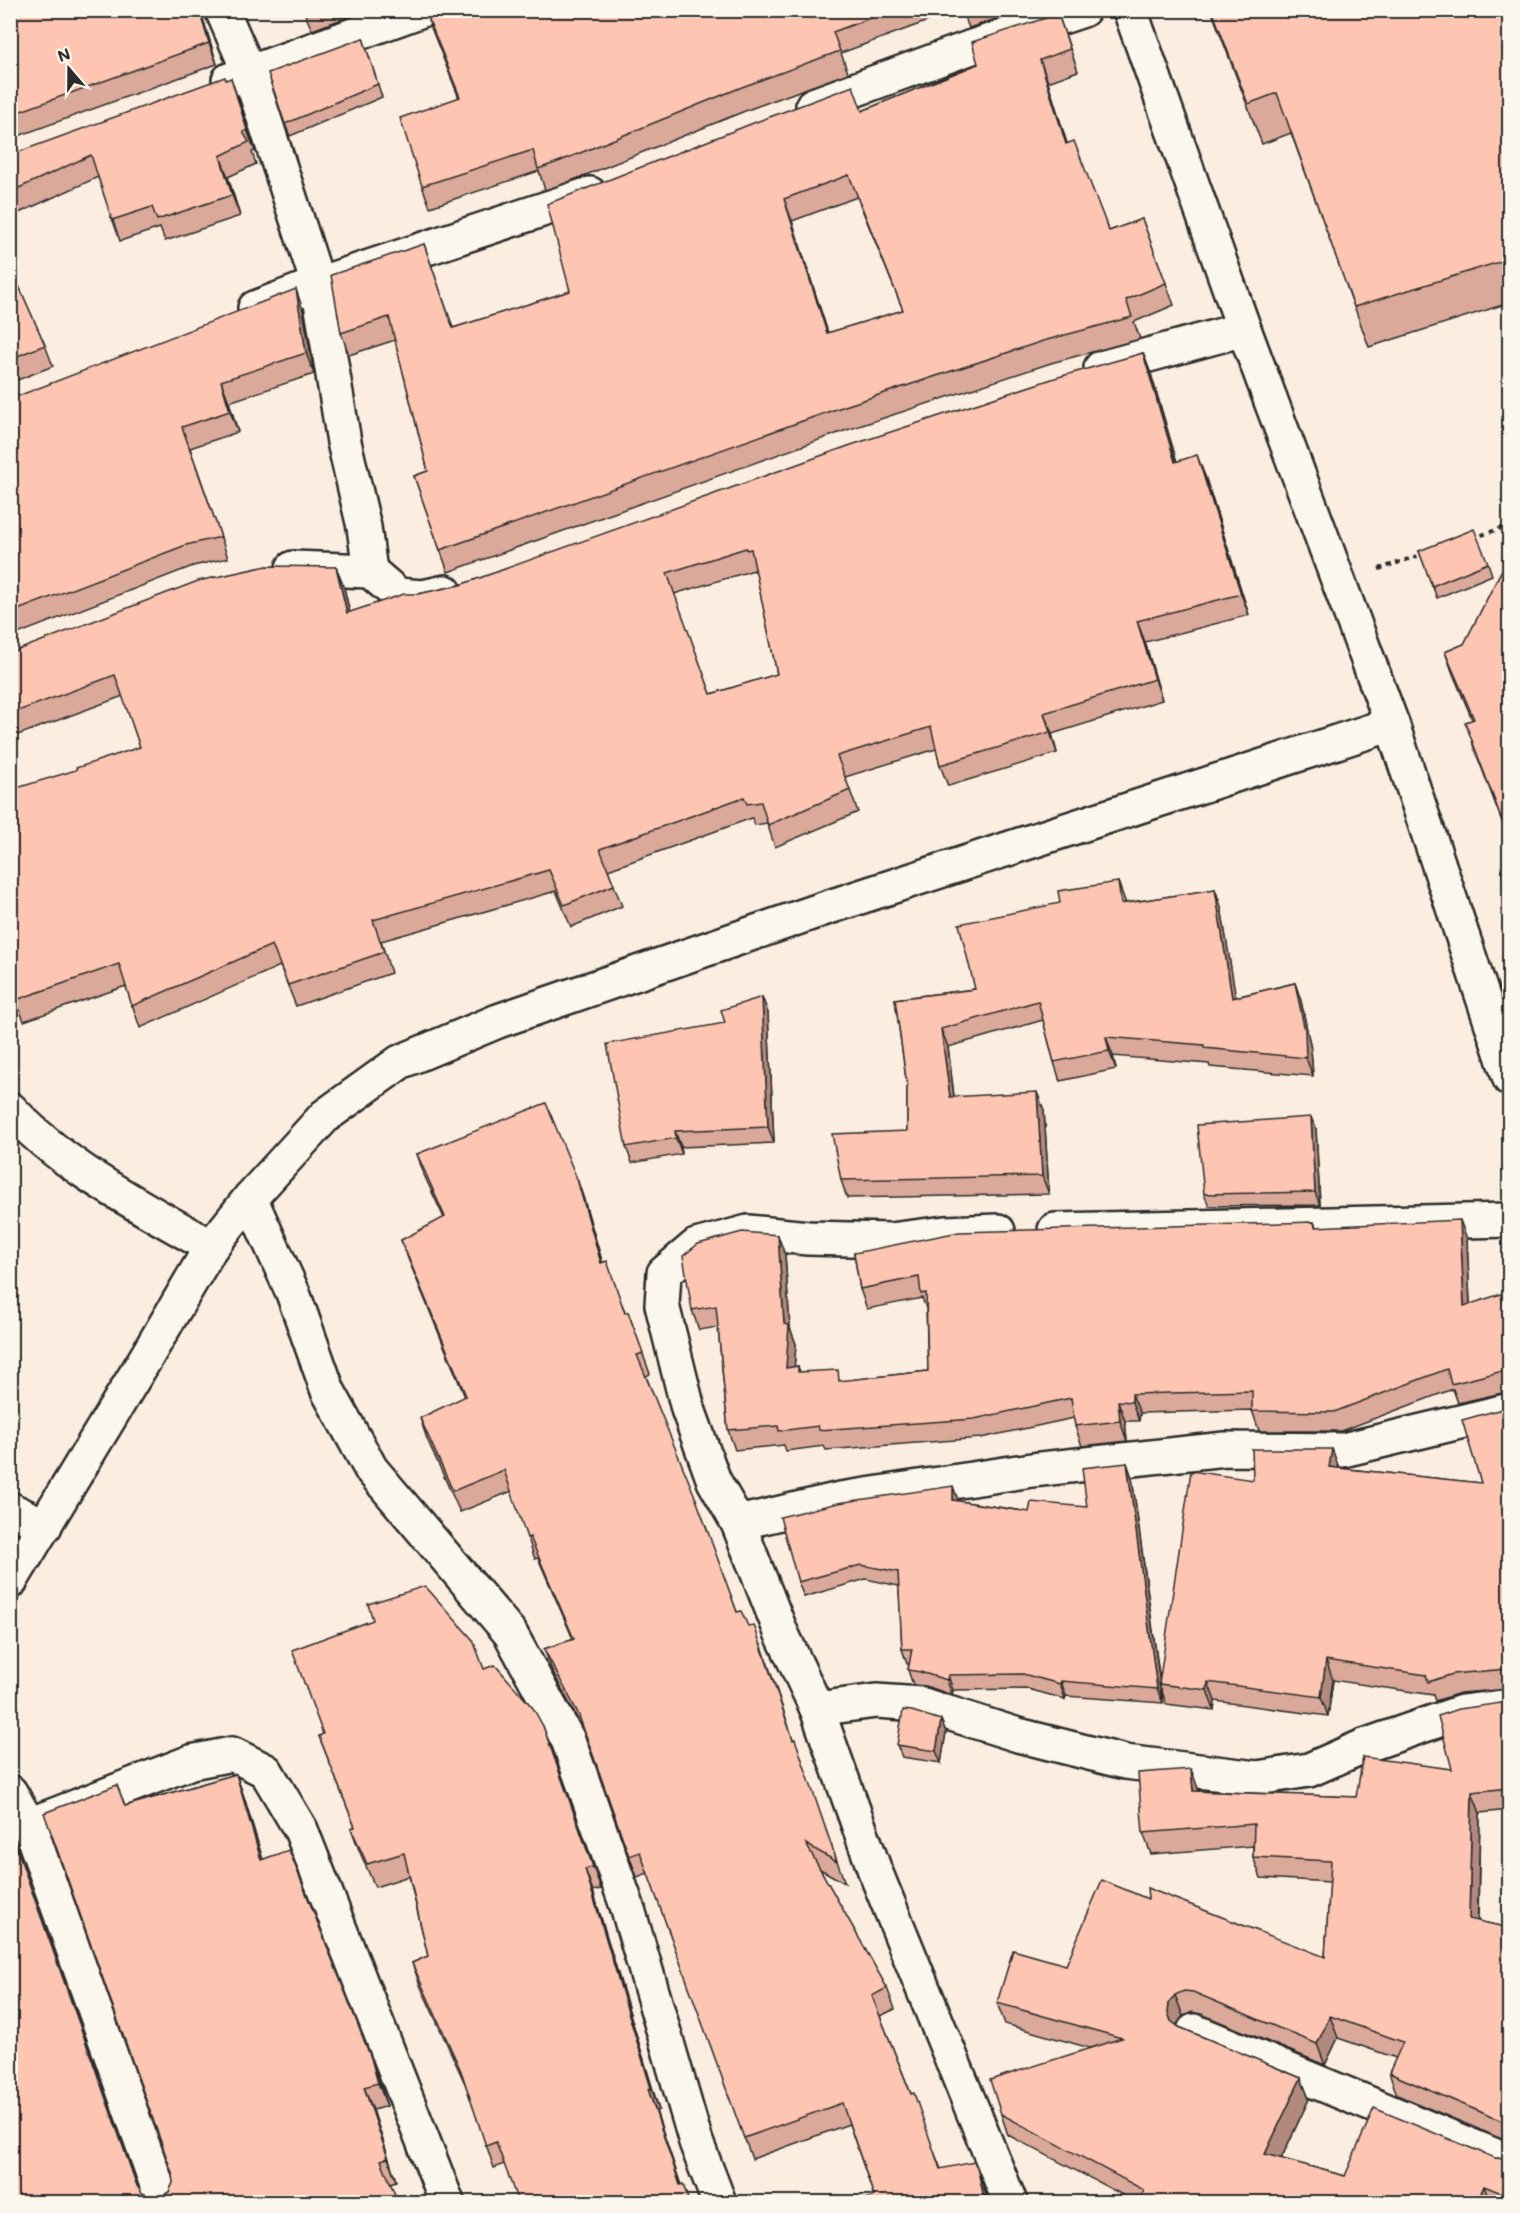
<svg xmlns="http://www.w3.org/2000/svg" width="1520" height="2213" font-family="Mali,sans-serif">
<rect width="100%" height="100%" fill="#fbede0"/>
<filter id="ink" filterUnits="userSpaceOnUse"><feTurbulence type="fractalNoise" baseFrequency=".0167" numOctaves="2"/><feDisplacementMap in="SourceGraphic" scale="12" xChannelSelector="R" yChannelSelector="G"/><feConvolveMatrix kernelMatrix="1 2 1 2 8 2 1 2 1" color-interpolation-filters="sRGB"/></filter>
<g filter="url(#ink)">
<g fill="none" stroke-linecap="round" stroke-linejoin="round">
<g stroke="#2b2b2b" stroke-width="38">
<g id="minor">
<polyline points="222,10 249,72 318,284 344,442 364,527 370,571"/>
<polyline points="1130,10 1244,329 1392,724 1510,1079"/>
<polyline points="229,80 422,10"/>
<polyline points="813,105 969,48 1083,10"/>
<polyline points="255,308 318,284 590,194"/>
<polyline points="1101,368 1244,329"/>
<polyline points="293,568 370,571 398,595 422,597 445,592"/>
<path d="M 10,1109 C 65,1169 141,1206 211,1247"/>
<polyline points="250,1198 293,1293 328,1391 371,1469 510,1633 568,1740 627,1906 696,2142 719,2202"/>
<polyline points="1055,1230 1510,1220"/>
<polyline points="998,1231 945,1233 890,1240 808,1238 748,1232 696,1246 664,1273 662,1305 688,1409 714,1481 738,1523 781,1632 817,1709 875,1871 1010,2202"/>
<polyline points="10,1509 45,1526"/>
<polyline points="738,1523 840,1499 1032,1470 1225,1449 1343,1450 1510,1410"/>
<polyline points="10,1582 147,1356 211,1247 250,1198 325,1116 400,1062 498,1021 823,909 1392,724"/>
<polyline points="817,1709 876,1701 920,1704 1018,1735 1125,1762 1257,1778 1309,1770 1364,1746 1462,1712 1510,1706"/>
<polyline points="10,1792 29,1825 163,2202"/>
<polyline points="29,1825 191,1762 232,1754 266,1771 301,1830 447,2202"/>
<polyline points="1194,2031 1510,2162"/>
</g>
</g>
<g stroke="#2b2b2b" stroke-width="4" stroke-dasharray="4.5 4.5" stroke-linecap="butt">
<polyline points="1473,538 1510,525"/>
<polyline points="1379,569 1424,554"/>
</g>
<use href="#minor" stroke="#fbf7ec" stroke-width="33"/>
</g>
<g fill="#daa999" stroke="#2b2b2b" stroke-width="1.5" fill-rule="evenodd">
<polygon points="10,10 204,10 201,12 217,64 10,139"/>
<polygon points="303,10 354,10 356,14 312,30"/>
<polygon points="424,10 726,10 727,12 730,10 958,10 841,53 848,73 750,109 566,183 545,190 539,171 430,207 422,186 459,98"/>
<polygon points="962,10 1022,10 969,28"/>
<polygon points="1211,10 1509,10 1509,303 1369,347 1291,133 1262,144"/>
<path d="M 1058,14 L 1078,71 L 1048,82 L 1067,144 L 1109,231 L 1142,219 L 1174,305 L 1134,322 L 1140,339 L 1051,363 L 847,430 L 448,572 L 414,476 L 428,471 L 395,340 L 349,355 L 341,333 L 424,244 L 453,328 L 570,291 L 862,111 L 978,64 ZM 857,197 L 903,310 L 828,333 L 792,221 Z"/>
<polygon points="363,38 382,97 290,136 285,124"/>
<polygon points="238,99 255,151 252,152 256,164 228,177 240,216 165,241 160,228 120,241 98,177 10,217 10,155"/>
<polygon points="10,266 45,345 53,366 10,383"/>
<polygon points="303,310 314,374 229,402 238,432 190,448 228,558 193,566 10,637 10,399"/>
<path d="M 1143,353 L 1151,374 L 1177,462 L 1205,476 L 1249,615 L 1145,642 L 1162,700 L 1052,734 L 1057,753 L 948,786 L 940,765 L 936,749 L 845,777 L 858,812 L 775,847 L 767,823 L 755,825 L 752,818 L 608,870 L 622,906 L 571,927 L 556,891 L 381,941 L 391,973 L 296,1006 L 280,966 L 140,1028 L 126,986 L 24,1021 L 10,985 L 76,770 L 140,747 L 123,696 L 10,738 L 10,653 L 336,567 L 344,588 L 350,613 L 418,594 L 460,585 ZM 754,570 L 754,571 L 756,571 L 777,674 L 711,694 L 674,594 Z"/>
<polygon points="1419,551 1488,563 1492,575 1437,598"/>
<polygon points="1509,556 1509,840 1473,745 1472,719 1453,674 1445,652 1464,644"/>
<polygon points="1118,882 1125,903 1215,889 1221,907 1235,997 1295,983 1301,1001 1311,1049 1313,1076 1210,1067 1209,1064 1113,1056 1116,1069 1060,1081 1054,1062 1043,1020 948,1047 954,1096 1044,1110 1049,1194 847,1198 841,1180 907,1131 907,1086 895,999 975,989 1060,903"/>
<polygon points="762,997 768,1013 774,1143 681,1147 682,1154 632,1163 626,1147 725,1023"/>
<polygon points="1316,1129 1320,1205 1209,1206 1204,1194"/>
<polygon points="417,1154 577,1179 584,1200 602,1262 626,1313 628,1312 650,1374 646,1376 737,1612 762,1646 793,1739 845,1883 820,1869 887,1988 895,2009 880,2016 941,2169 984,2188 874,2196 849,2124 752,2159 648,1873 637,1877 585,1733 552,1670 544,1649 573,1639 538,1558 535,1559 512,1491 460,1512 427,1439 420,1418 465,1397 409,1261 401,1240 444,1218 424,1175"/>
<polygon points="1314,1222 1316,1227 1467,1239 1470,1304 1509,1319 1509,1392 1506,1392 1458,1403 1453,1389 1341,1431 1259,1431 1252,1410 1140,1413 1139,1421 1125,1421 1127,1441 1082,1446 1075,1426 1074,1418 981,1438 826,1450 824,1446 786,1451 784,1445 735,1450 728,1430 718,1327 699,1330 692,1310 785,1255 790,1328 796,1344 794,1367 798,1366 800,1372 842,1381 928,1371 926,1308 922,1298 867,1309 860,1289 854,1253"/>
<polygon points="1509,1407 1509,1689 1460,1693 1435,1701 1433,1695 1333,1680 1328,1716 1215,1701 1214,1710 1166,1704 1161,1688 1163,1703 1066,1696 1065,1699 1028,1689 953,1690 952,1695 926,1686 913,1685 908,1670 909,1664 907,1664 902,1649 899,1586 866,1579 804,1597 798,1582 958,1501 1029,1512 1087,1507 1127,1463 1132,1478 1160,1681 1253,1480 1332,1449 1339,1468 1481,1483 1507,1409"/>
<polygon points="484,1669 543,1726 601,1889 593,1891 659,2110 656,2111 681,2185 689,2202 504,2164 494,2168 467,2088 420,1985 412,1963 428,1956 409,1876 375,1887 359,1850 351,1828 355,1827 319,1736"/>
<polygon points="1509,1706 1509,1810 1480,1813 1478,1921 1509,1928 1509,2142 1397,2095 1389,2073 1396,2058 1338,2038 1325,2065 1201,2014 1192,2012 1183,2016 1176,2025 1179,2027 1301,2078 1309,2099 1281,2159 1345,2176 1495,2158 1505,2159 1509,2157 1509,2202 1136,2202 1008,2135 1001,2114 1090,2048 1005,2024 997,2003 1066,1965 1148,1899 1325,1957 1330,1882 1261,1878 1253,1857 1253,1846 1151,1854 1143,1833 1199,1791 1356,1797 1452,1769"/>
<polygon points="941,1720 946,1732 941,1763 902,1757 897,1745"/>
<polygon points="236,1774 244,1797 263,1860 371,2058 387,2106 373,2110 396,2181 390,2183 398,2202 10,2202 137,2186 142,2193 151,2197 160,2197 169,2192 173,2183 172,2173 125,1806"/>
</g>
<g fill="#b18a7d" stroke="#2b2b2b" stroke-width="1.5">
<polygon points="199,10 200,10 217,64 209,43"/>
<polygon points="1040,60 1048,82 1074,166 1066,144"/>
<polygon points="231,78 238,99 255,151 247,130"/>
<polygon points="220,156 228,177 240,216 232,195"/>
<polygon points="784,199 792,221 835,355 827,333"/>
<polygon points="296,289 303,310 314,374 306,353"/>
<polygon points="1143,353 1151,374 1183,483 1175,462"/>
<polygon points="221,381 229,402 238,432 230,411"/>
<polygon points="1197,455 1205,476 1249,615 1241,594"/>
<polygon points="336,567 344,588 355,635 347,613"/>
<polygon points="1137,621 1145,642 1162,700 1155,679"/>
<polygon points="1044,713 1052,734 1057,753 1050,732"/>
<polygon points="1118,882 1125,901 1128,922 1121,904"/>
<polygon points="1215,889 1221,907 1239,1016 1232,998"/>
<polygon points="1295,983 1301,1001 1311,1049 1313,1076 1306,1058"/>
<polygon points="762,997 768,1013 774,1143 768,1127"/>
<polygon points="941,1029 948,1047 956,1115 950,1097"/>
<polygon points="1106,1037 1113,1056 1116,1069 1109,1051"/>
<polygon points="1037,1092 1044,1110 1049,1194 1042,1176"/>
<polygon points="1311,1117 1316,1129 1320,1205 1315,1192"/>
<polygon points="675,1131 681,1147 682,1154 676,1138"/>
<polygon points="577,1179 584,1200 609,1284 601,1263"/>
<polygon points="1460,1220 1467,1239 1471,1325 1464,1306"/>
<polygon points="778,1235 785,1255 790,1328 796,1344 793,1387 786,1368 784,1324"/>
<polygon points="1132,1394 1140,1413 1139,1421 1132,1402"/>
<polygon points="1118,1401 1125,1421 1127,1441 1120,1421"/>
<polygon points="1332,1449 1339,1469 1329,1467"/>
<polygon points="1127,1463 1132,1478 1160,1685 1159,1684 1163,1703 1157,1689"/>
<polygon points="953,1486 958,1500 958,1515 953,1500"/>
<polygon points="1506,1640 1509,1650 1509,1675 1507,1669"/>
<polygon points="1326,1660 1333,1680 1328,1716 1321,1697"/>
<polygon points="948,1675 953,1690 952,1695 947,1680"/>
<polygon points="1061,1681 1066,1696 1065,1699 1060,1684"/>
<polygon points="1208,1682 1215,1701 1214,1710 1207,1690"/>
<polygon points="941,1720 946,1732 941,1763 936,1751"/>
<polygon points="1191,1769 1199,1791 1201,1812 1193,1791"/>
<polygon points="236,1774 244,1797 270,1883 261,1860"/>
<polygon points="1472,1792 1480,1813 1477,1940 1469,1919"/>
<polygon points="585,1869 593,1891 659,2110 651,2088"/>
<polygon points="1175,1995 1183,2016 1177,2024 1176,2034 1168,2013 1169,2003"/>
<polygon points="1330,2016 1338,2038 1325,2065 1317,2044"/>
<polygon points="371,2058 379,2080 387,2106 378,2083"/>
<polygon points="1301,2078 1309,2099 1273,2176 1265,2154"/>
<polygon points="364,2087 373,2110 396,2181 388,2158"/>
<polygon points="648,2089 656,2111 686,2202 680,2185"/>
<polygon points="977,2167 984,2188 988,2202 985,2202"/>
<polygon points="1484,2186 1490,2202 1477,2202"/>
</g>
<g fill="#fdc5b2" stroke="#2b2b2b" stroke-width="1.5" fill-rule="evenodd">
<polygon points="10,10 199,10 209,43 10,115"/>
<polygon points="425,10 725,10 726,13 730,10 892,10 833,32 840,51 742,87 558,162 538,169 533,150 422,186 400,118 460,97"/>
<polygon points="1212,10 1509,10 1509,259 1354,307 1277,93 1248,104"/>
<path d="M 1058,14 L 1070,49 L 1040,60 L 1066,144 L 1074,141 L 1109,231 L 1142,219 L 1166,283 L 1126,300 L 1132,317 L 1043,341 L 839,408 L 440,550 L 414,476 L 428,471 L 389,317 L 341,333 L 331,275 L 424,244 L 453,328 L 570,291 L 547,204 L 756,122 L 853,86 L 862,111 L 978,64 L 972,42 ZM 849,175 L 903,310 L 827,333 L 784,199 Z"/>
<polygon points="363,38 378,84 285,124 268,73"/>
<polygon points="225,77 226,80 231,78 247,130 243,132 249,142 220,156 232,195 157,220 152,207 112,220 91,155 10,192 10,155"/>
<polygon points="10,266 45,345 10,359"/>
<polygon points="296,289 306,353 221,381 230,411 182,427 221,537 186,545 10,613 10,399"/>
<path d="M 1143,353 L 1175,462 L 1197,455 L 1241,594 L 1137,621 L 1155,679 L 1044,713 L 1050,732 L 940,765 L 931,727 L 837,756 L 850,790 L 768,825 L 761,802 L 747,804 L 744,797 L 600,849 L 614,885 L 564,905 L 549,870 L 373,920 L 384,952 L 288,985 L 272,945 L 132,1006 L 119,964 L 16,1000 L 10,985 L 10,790 L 76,770 L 76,768 L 140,747 L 115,675 L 10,714 L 10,653 L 198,581 L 267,566 L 336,567 L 347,613 L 404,594 L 418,594 L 460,585 L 851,445 L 1055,378 ZM 746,548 L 747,550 L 751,549 L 777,674 L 711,694 L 667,573 Z"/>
<polygon points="1474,529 1488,563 1432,586 1419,551"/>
<polygon points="1509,556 1509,835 1508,836 1465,722 1474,719 1445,652 1464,644"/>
<polygon points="1118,882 1121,904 1215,889 1232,998 1295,983 1305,1031 1306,1058 1204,1048 1204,1045 1106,1037 1109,1051 1054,1062 1038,1001 941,1029 950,1097 1037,1092 1042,1176 841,1180 832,1134 907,1131 907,1086 895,999 975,989 959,924 1060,903 1058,891"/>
<polygon points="762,997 768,1127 675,1131 676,1138 626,1147 607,1044 725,1023 721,1010"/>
<polygon points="546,1103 577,1179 601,1263 607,1261 625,1313 628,1312 643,1353 637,1355 696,1499 737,1612 741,1611 748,1626 754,1625 793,1740 795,1739 837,1862 806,1844 887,1988 872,1996 911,2094 914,2093 940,2169 974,2162 977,2167 985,2202 857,2202 874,2196 842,2103 744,2138 640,1852 629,1856 578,1713 544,1649 574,1639 530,1537 527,1538 504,1470 453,1491 420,1418 466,1396 401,1240 445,1217 417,1154"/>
<polygon points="1311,1117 1315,1192 1204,1194 1197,1125"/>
<polygon points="1460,1220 1464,1306 1501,1294 1509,1321 1509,1373 1499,1372 1451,1384 1447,1369 1334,1412 1252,1411 1252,1391 1132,1394 1132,1402 1118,1401 1120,1421 1075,1426 1071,1398 974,1419 819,1430 818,1426 779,1431 778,1426 728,1430 716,1306 692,1310 683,1256 698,1244 742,1232 778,1235 784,1324 789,1325 786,1368 798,1366 798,1372 838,1370 839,1381 928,1371 926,1293 921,1294 919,1277 860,1289 854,1253 959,1232 1314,1222 1315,1227"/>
<polygon points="1509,1407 1509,1639 1506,1640 1507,1669 1453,1674 1428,1682 1426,1675 1326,1660 1321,1697 1208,1682 1207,1690 1159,1684 1191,1471 1253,1480 1252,1449 1332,1449 1329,1467 1481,1483 1462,1420"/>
<polygon points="1127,1463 1157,1689 1061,1681 1060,1684 1023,1674 948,1675 947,1680 920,1672 908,1670 912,1649 902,1649 898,1572 861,1565 798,1582 780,1517 838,1503 953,1486 953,1500 1029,1512 1031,1502 1087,1507 1082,1468"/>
<polygon points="425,1586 473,1640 484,1669 495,1665 533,1708 543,1726 593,1867 585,1869 651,2088 648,2089 680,2185 683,2184 689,2202 518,2202 496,2142 486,2146 461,2071 412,1963 428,1956 404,1853 367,1864 351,1828 355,1827 319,1736 323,1734 292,1650 373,1620 368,1604"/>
<polygon points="1508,1702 1509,1712 1509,1788 1472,1792 1469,1919 1509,1928 1509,2124 1389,2073 1403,2042 1330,2016 1317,2044 1193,1992 1184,1991 1175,1995 1169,2003 1168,2013 1171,2021 1179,2027 1301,2078 1265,2154 1345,2176 1374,2108 1495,2158 1505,2159 1509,2157 1509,2196 1484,2186 1477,2202 1140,2202 1144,2190 1001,2114 990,2080 1122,2038 997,2003 1013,1950 1066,1965 1102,1880 1148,1899 1147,1888 1325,1957 1331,1861 1253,1857 1254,1824 1143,1833 1138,1773 1191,1769 1193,1791 1356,1797 1363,1757 1452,1769 1438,1716 1459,1709"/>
<polygon points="903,1710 912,1711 941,1720 936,1751 897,1745"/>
<polygon points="236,1774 261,1860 289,1850 371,2058 378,2083 364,2087 388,2158 381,2160 398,2202 10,2202 10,1830 137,2186 142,2193 151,2197 160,2197 169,2192 173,2183 172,2173 44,1813 117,1785 125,1806"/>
</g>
</g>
<rect width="1520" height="2213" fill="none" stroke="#fbf7ec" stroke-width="36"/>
<rect x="18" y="18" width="1484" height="2177" fill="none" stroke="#2b2b2b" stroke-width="2" filter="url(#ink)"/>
<g transform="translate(69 69) rotate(340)" stroke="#fbf7ec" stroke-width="4.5" paint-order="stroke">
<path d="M0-4.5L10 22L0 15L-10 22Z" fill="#2b2b2b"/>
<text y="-9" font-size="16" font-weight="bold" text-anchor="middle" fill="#2b2b2b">N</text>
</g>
</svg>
